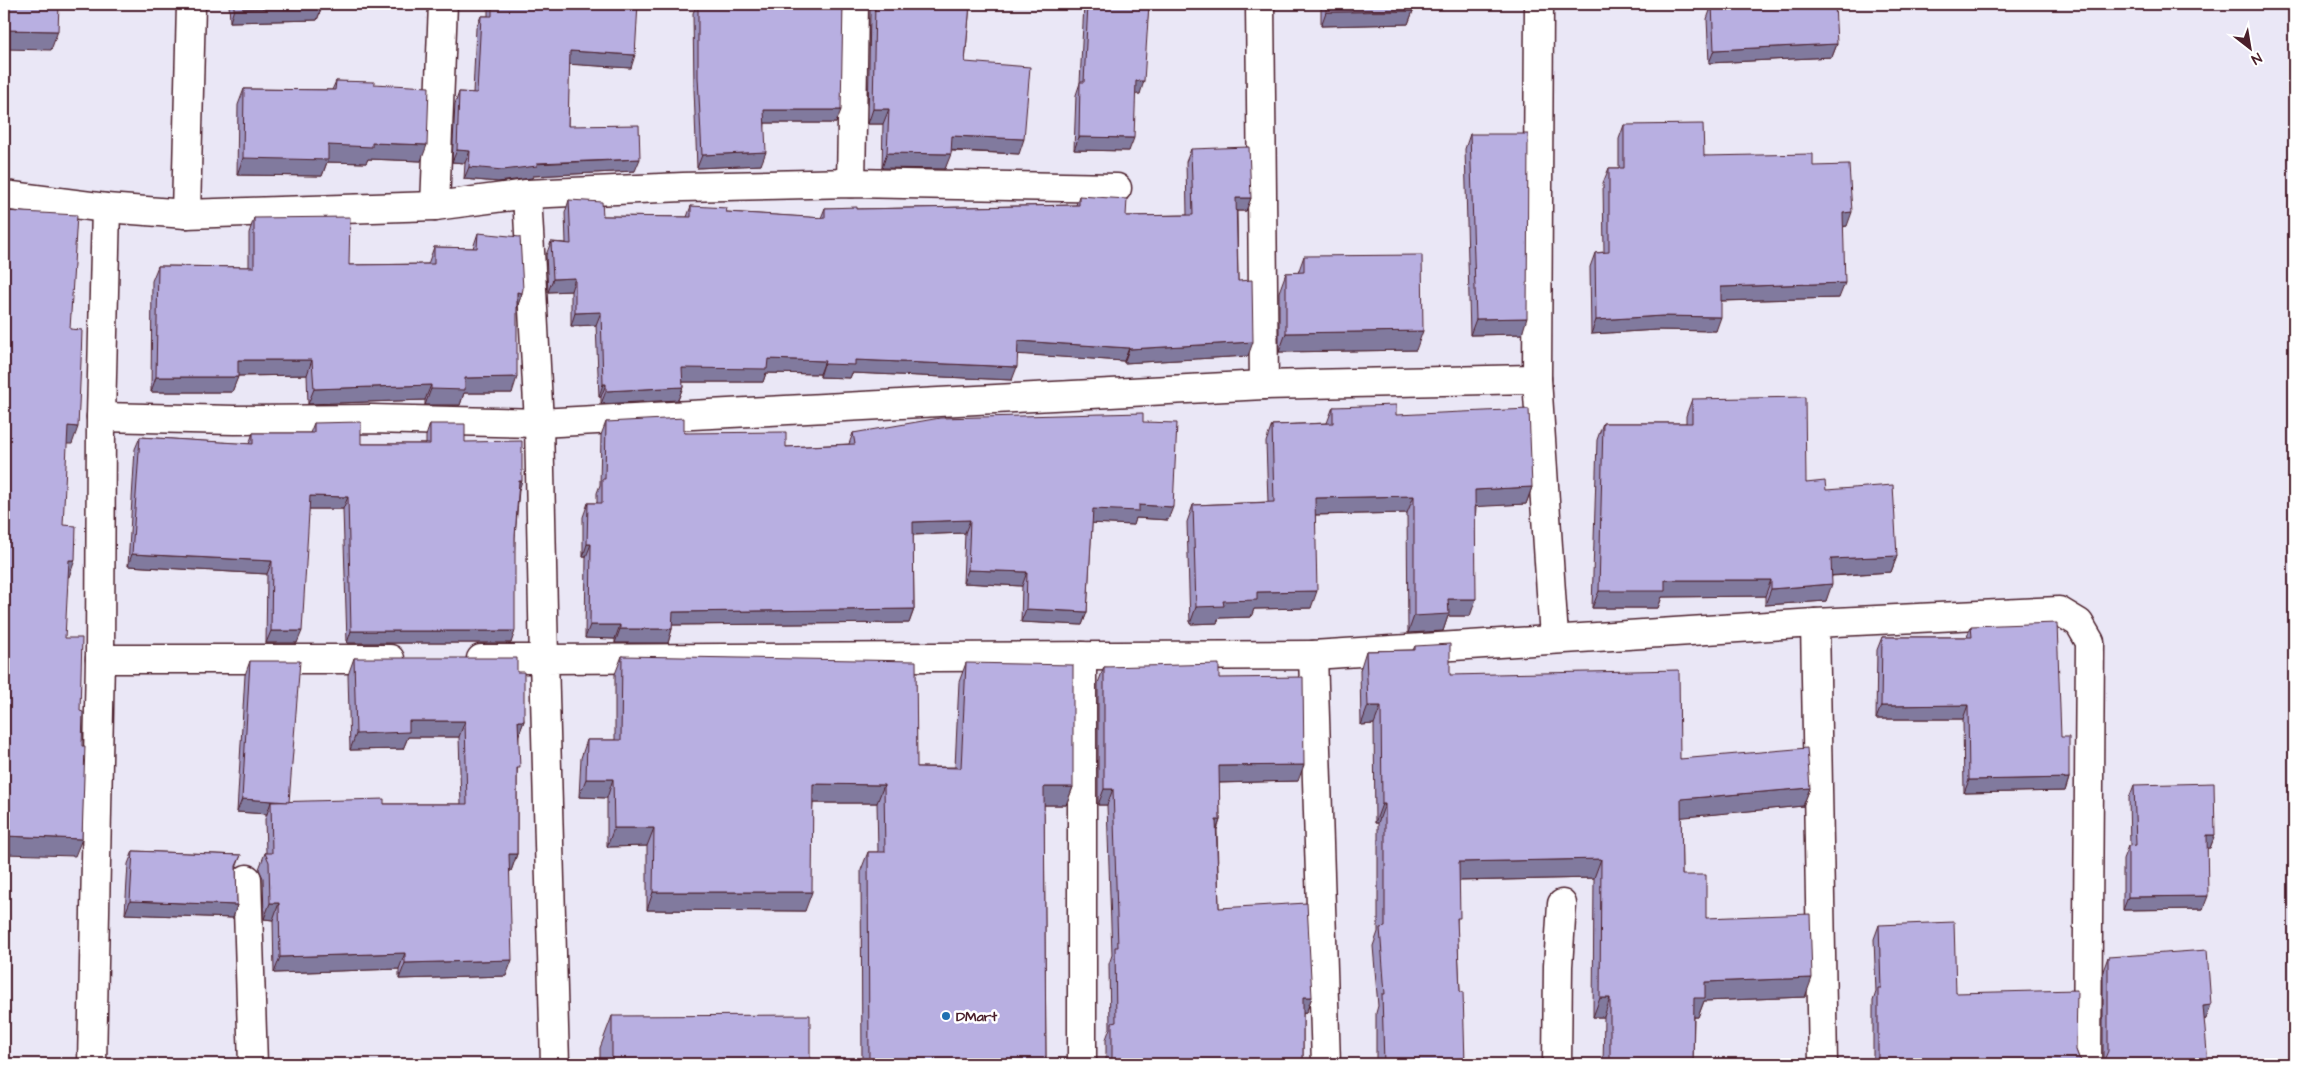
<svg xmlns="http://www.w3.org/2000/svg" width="2298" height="1068" font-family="'Architects Daughter',sans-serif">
<rect width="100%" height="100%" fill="#eae7f6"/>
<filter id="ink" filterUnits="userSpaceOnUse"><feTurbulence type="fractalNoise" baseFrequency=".02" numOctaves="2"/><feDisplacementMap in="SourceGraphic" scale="10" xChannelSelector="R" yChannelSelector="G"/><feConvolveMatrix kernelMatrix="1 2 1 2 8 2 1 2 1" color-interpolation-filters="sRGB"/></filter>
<g filter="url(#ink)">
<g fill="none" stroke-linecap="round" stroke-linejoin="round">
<g stroke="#4a1f2b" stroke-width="31">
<g id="minor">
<polyline points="1260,4 1264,385"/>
<polyline points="1539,4 1537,379 1554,638"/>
<polyline points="851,183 854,4"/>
<polyline points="527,194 683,187 851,183 1117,188"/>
<polyline points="4,195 106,208 186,214 435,206 527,194 539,423 544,659 481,659"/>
<polyline points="435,206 443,4"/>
<polyline points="186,214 191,4"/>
<polyline points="101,417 234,420 370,419 539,423 1264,385 1537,379"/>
<polyline points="1313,655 1815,623"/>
<polyline points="1082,656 1082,1064"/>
<polyline points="100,659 390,659"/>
<polyline points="247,879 253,1064"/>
<polyline points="92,1064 100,659 101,417 106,208"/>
<polyline points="555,1064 544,659 1313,655 1326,1064"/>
<polyline points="1557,1064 1558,966 1562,904"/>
<polyline points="1823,1064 1815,623 2059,611 2079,623 2090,642 2087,1064"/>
</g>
</g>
<use href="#minor" stroke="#fff" stroke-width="28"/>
</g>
<g fill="#9e96c2" stroke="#4a1f2b">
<polygon points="229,4 322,4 322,7 317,20 230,22"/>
<polygon points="488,4 638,4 631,68 569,64 568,126 635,171 533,176 532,178 498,182 464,179 465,163 452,162 455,104 459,92 473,93 476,28 481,16 488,16"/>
<polygon points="697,4 843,4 836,123 765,123 761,165 697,168 694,89 693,13"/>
<polygon points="872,4 970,4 965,62 1019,154 951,151 945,169 882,168 883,124 868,124 870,11"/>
<polygon points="1084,4 1234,4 1149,7 1140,94 1135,94 1129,151 1074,150 1076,95 1080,83"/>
<polygon points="1321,4 1412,4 1413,11 1408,24 1321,26"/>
<polygon points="1712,5 1837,44 1832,57 1709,63 1707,19"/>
<polygon points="336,81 374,84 421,161 368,159 366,163 327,162 322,176 237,175 238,105 244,89 332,90"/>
<polygon points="1624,125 1704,156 1813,166 1847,226 1843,227 1839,298 1721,301 1716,331 1657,330 1591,334 1590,267 1595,253 1604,252 1603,183 1609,168 1619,168 1619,139"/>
<polygon points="1470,134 1522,334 1470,335 1465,149"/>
<polygon points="1191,149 1251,198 1246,211 1237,211 1238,281 1248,356 1124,363 1124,361 1018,354 1012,380 852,373 850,378 820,377 820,374 766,373 763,382 682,382 683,387 678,400 601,404 601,397 599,397 596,325 571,326 571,291 548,292 546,255 551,242 566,243 565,213 569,200 603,216 687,217 691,206 726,212 821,218 825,208 857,209 1076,205 1079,196 1126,216 1187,215 1186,162"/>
<polygon points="254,218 349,265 428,264 434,247 473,248 478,233 522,293 517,307 512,393 464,393 460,405 425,405 425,400 308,404 307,375 238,376 232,392 151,392 152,281 158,266 249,267 249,233"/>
<polygon points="1304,256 1416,350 1279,352 1279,292 1286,273 1298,273"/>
<polygon points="1692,399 1806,483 1826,490 1897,556 1891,572 1832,576 1826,601 1765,605 1765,596 1662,597 1658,608 1592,608 1597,440 1603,423 1686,423 1686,416"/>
<polygon points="1333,407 1396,415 1532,487 1526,504 1476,506 1470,616 1448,616 1443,631 1408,633 1407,513 1315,515 1311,608 1254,609 1251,617 1219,618 1217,623 1190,624 1187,522 1193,505 1268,502 1266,442 1272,425 1327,423"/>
<polygon points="606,422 786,447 849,444 853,433 1143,422 1168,520 1136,518 1134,525 1092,523 1087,612 1082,625 1021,622 1022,586 963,583 965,533 913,535 914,609 909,623 672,625 672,629 668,643 615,643 615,639 585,638 586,557 583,557 583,517 588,503 597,503 597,493 600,485 601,435"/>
<polygon points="314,423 361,444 426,444 426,436 430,424 465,442 519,490 515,537 511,643 347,643 343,509 309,509 297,643 266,643 267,574 128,566 135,449 140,437 249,444 253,433 310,433"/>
<polygon points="1971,626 2061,737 2069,778 2065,791 1964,793 1963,719 1876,719 1877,650 1882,637 1967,637"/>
<polygon points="1415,646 1450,675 1680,759 1810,788 1803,806 1681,817 1682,875 1706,918 1805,997 1704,1001 1698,1017 1694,1017 1693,1064 1603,1064 1604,1017 1593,1017 1594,878 1459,881 1457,924 1460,992 1465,1064 1376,1064 1376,1013 1378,1006 1373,946 1378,932 1378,823 1375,823 1374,724 1361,725 1360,670 1366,651 1413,650"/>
<polygon points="622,656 917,767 955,767 959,682 966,663 1073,787 1066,805 1044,805 1046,1064 862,1064 861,870 868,852 878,852 877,803 813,803 805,911 647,910 647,846 607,847 607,798 579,797 581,758 587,740 615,740 615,674"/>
<polygon points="354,658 517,672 524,721 519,734 517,776 517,854 511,871 509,871 506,976 399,979 399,969 274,973 273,920 264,919 263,878 259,869 265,853 266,853 265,819 267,814 237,812 245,675 250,661 289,802 384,804 461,804 459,737 408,737 403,749 350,750 348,675"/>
<polygon points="1104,667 1219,678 1298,781 1219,783 1220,820 1217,830 1219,908 1312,997 1306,1013 1303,1014 1303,1064 1106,1064 1106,1039 1110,1028 1109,964 1112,955 1107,805 1098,805 1098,683"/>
<polygon points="2134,785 2215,835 2210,848 2207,848 2203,909 2123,910 2123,859 2128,846 2130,846 2129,798"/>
<polygon points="133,851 241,855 236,868 237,905 233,918 125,914 128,864"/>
<polygon points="1879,925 1956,993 2076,1050 2079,1058 2084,1063 2087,1064 1873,1064 1873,1001 1876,992 1874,939"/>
<polygon points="2108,957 2206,1019 2100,1063 2103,1061 2103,971"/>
<polygon points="612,1016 810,1064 600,1064 600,1048"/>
</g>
<g fill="#817a9e" stroke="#4a1f2b">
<polygon points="1146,4 1234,4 1145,8"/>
<polygon points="322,7 317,20 230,22 234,9"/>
<polygon points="1413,11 1408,24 1321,26 1326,12"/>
<polygon points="4,30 58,31 51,50 4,49"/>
<polygon points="1837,44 1832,57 1709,63 1714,50"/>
<polygon points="570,51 635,55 631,68 565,64"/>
<polygon points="1136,81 1144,81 1140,94 1131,94"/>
<polygon points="873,109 889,109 883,124 868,124"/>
<polygon points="764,110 841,110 836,123 759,123"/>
<polygon points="952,136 1024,139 1019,154 946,150"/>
<polygon points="1079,137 1134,138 1129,151 1074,150"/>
<polygon points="372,143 427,145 421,161 368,159 366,163 327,162 322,176 237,175 243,158 328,145"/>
<polygon points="457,150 470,151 465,163 452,162"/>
<polygon points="766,152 761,165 697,168 702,155"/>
<polygon points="887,153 951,154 945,169 882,168"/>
<polygon points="640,159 635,171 533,176 532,178 498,182 464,179 469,167"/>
<polygon points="1236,198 1251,198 1246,211 1232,211"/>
<polygon points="1852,212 1847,226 1838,227 1843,213"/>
<polygon points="575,278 571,291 548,292 553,279"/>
<polygon points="1845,283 1839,298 1716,301 1721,287"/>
<polygon points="517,292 522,293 517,308"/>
<polygon points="601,312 596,325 571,326 575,313"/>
<polygon points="1662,316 1721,317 1716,331 1657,330 1591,334 1596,320"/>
<polygon points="1527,318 1522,334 1470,335 1476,319"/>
<polygon points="1423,331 1416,350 1279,352 1286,333"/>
<polygon points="1018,341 1129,348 1124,361 1013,354"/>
<polygon points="1253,342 1248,356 1124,363 1129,349"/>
<polygon points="768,359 825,361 820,374 766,373 763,382 677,382 682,368"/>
<polygon points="238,360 312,360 307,375 232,376"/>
<polygon points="855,360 1017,367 1012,380 852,373 850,378 820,377 824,364"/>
<polygon points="156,377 238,377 232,392 151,392"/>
<polygon points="517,377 512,393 464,393 460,405 425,405 431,389 465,378"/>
<polygon points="603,384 606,384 601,397 599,397"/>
<polygon points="431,385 425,400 308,404 314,389"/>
<polygon points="683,387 678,400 601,404 606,391"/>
<polygon points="68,426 78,427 72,444 61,444"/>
<polygon points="519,481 522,481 518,493"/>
<polygon points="1532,487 1526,504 1469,507 1475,490"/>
<polygon points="310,496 348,497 343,509 305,509"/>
<polygon points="1414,496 1407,513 1309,515 1315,498"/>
<polygon points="1139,505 1173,507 1168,520 1136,518 1134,525 1088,523 1093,509"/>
<polygon points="970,520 965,533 908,535 913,522"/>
<polygon points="587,544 591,544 586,557 583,557"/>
<polygon points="132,554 272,561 267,574 128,566"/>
<polygon points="1897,556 1891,572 1825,576 1831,559"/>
<polygon points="69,560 75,560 69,577 62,577"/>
<polygon points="968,570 1027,572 1022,586 963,583"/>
<polygon points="1665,580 1771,580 1765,596 1662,597 1658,608 1592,608 1599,591"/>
<polygon points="1832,584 1826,601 1765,605 1771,589"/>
<polygon points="1317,591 1311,608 1254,609 1251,617 1219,618 1217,623 1190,624 1196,607 1223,601 1257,592"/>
<polygon points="1448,599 1476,599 1470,616 1448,616 1443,631 1408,633 1414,616"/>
<polygon points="914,609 909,623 668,625 673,612"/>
<polygon points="1026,609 1087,612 1082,625 1021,622"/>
<polygon points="590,625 620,625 615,639 585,638"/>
<polygon points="620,629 672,629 668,643 615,643"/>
<polygon points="271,631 302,631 297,643 266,643"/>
<polygon points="351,631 515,631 511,643 347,643"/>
<polygon points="1968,705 1963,719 1876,719 1881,706"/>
<polygon points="1368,706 1381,706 1374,724 1361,725"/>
<polygon points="409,721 465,721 459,737 408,737 403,749 350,750 356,734"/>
<polygon points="518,721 524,721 518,737"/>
<polygon points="1304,765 1298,781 1212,783 1219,766"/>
<polygon points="2069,778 2065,791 1964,793 1969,780"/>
<polygon points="586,779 613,779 607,798 579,797"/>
<polygon points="813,784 884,785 877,803 806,803"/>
<polygon points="1044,787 1073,787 1066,805 1037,805"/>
<polygon points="1810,788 1803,806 1674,818 1681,799"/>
<polygon points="1104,789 1113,789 1107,805 1098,805"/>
<polygon points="242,799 289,802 271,802 267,814 237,812"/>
<polygon points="1382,804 1385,804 1378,823 1375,823"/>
<polygon points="1216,820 1220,820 1214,837"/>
<polygon points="614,828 654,828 647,846 607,847"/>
<polygon points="2207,835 2215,835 2210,848 2202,848"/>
<polygon points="4,836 82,839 75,856 4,854"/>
<polygon points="509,854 517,854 511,871 503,871"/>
<polygon points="1601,859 1594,878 1452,881 1459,862"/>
<polygon points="653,892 812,892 805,911 647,910"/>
<polygon points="2208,896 2203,909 2123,910 2128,897"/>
<polygon points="130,901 237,905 233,918 125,914"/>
<polygon points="270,903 279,903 273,920 264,919"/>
<polygon points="405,953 399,969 274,973 280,957"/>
<polygon points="512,960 506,976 399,979 405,963"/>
<polygon points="1812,978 1805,997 1704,1001 1698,1017 1687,1017 1694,998 1705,982"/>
<polygon points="1303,997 1312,997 1306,1013 1296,1014"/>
<polygon points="1600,998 1610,998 1604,1017 1593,1017"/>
<polygon points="2211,1005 2206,1019 2198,1020 2203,1006"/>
</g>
<g fill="#b8afe1" stroke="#4a1f2b">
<polygon points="4,4 59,4 58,31 4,30"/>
<polygon points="234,4 322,4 322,7 234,9"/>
<polygon points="492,4 638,4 635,55 570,51 568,126 639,125 640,159 537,163 537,166 503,170 469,167 470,151 457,150 459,92 477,93 481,16 492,16"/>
<polygon points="698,4 843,4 841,110 764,110 766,152 702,155 698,77"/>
<polygon points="875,4 970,4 965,62 1030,67 1024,139 952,136 951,154 887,153 889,109 873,109"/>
<polygon points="1088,4 1149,4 1144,81 1136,81 1134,138 1079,137 1080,82 1084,82"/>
<polygon points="1326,4 1412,4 1413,11 1326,12"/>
<polygon points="1742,4 1835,4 1837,44 1714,50 1712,5"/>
<polygon points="336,81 374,82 374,84 429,87 427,145 372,143 372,147 328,145 328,160 243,158 244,89 335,90"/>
<polygon points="1703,124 1704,156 1813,154 1813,166 1849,165 1852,212 1843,213 1845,283 1721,287 1721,317 1662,316 1596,320 1595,253 1609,252 1609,168 1624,168 1624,125"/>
<polygon points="1470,134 1528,134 1527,318 1476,319"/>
<polygon points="1249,147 1251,198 1236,198 1238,281 1252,280 1253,342 1129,349 1129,348 1018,341 1017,367 855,360 855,365 824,364 825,361 768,359 767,369 682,368 683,387 606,391 606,384 603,384 601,312 575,313 575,278 553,279 551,242 571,244 569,200 602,202 603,216 691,217 691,206 727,208 726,212 825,218 825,208 857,207 857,209 1079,205 1079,196 1127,199 1126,216 1193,215 1191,149"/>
<polygon points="4,211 77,215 70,329 82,330 81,361 78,427 68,426 63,525 76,526 75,560 69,560 65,638 82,638 80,711 83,712 82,746 85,746 82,839 4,836"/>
<polygon points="350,217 349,265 434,264 434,247 477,248 478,233 520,237 523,289 522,293 517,292 517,377 465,378 465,390 431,389 431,385 314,389 312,360 238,360 238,377 156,377 158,266 254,267 254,218"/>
<polygon points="1422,255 1423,331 1286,333 1286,273 1304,272 1304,256"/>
<polygon points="1805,397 1806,483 1825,481 1826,490 1893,485 1897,556 1831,559 1832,584 1771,589 1771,580 1665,580 1665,591 1599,591 1603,423 1692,423 1692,399"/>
<polygon points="1396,405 1396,415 1529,409 1532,487 1475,490 1476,599 1448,599 1449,614 1414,616 1414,496 1315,498 1317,591 1257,592 1257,600 1223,601 1224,606 1196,607 1193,505 1274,502 1272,425 1333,423 1333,407"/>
<polygon points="1143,413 1143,422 1177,423 1173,507 1139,505 1139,511 1093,509 1087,612 1026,609 1027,572 968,570 970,520 913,522 914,609 673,612 672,629 620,629 620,625 590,625 591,544 587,544 588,503 602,503 602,479 605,479 606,422 684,418 684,433 786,432 786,447 855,444 853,433 940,418"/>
<polygon points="361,422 361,444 430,444 430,424 465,424 465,442 522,441 522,481 519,481 515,537 515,631 351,631 348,497 310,496 302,631 271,631 272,561 132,554 140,437 253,444 253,433 314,433 314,423"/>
<polygon points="2057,623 2061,737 2069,737 2069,778 1969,780 1968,705 1881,706 1882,637 1972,637 1971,626"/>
<polygon points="1450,644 1450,675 1679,670 1680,759 1807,748 1810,788 1681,799 1682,875 1706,875 1706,918 1810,914 1812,978 1705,982 1705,998 1694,998 1693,1064 1610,1064 1610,998 1600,998 1601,859 1459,862 1460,918 1457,918 1460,992 1463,992 1465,1064 1384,1064 1382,994 1385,994 1380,928 1385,927 1385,804 1382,804 1381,706 1368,706 1366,651 1415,650 1415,646"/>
<polygon points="622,656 916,661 917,767 961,768 966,663 1073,665 1073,787 1044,787 1046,1064 869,1064 868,852 885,852 884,785 813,784 812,892 653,892 654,828 614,828 613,779 586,779 587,740 621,740"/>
<polygon points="354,658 517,658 517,672 524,672 524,721 518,721 520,768 517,768 517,854 509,854 512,960 405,963 405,953 280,957 279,903 270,903 269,862 265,853 272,853 271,802 384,799 384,804 467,804 465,721 409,721 409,732 356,734"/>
<polygon points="250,661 300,661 289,802 242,799"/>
<polygon points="1219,664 1219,678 1303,677 1304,765 1219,766 1220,820 1216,820 1219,908 1307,903 1312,997 1303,997 1303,1064 1112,1064 1112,1023 1116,1022 1115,947 1118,947 1113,789 1104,789 1104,667"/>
<polygon points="2214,783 2215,835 2207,835 2208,896 2128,897 2128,846 2136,845 2134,785"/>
<polygon points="133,851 241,855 236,866 237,905 130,901"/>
<polygon points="1954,922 1956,993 2077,990 2076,1050 2079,1058 2084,1063 2087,1064 1878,1064 1878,988 1881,988 1879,925"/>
<polygon points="2207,950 2211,1005 2203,1006 2208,1064 2097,1064 2100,1063 2105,1058 2108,1051 2108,957"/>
<polygon points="810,1015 810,1064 612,1064 612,1016"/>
</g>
</g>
<circle fill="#1f6fb2" stroke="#fff" stroke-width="2" cx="946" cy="1016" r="5"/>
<g text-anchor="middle" stroke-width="5" stroke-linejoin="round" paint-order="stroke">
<g font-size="14" font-weight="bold" fill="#4a1f2b" stroke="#fff" text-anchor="start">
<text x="956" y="1021">DMart</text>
</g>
</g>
<rect width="2298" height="1068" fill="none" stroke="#fff" stroke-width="20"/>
<rect x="10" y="10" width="2278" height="1048" fill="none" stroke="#4a1f2b" stroke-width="2" filter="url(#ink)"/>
<g transform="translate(2250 48) rotate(149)" stroke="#ffffff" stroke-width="4" paint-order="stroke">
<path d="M0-4L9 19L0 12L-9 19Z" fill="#4a1f2b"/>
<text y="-8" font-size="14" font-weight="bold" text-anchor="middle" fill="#4a1f2b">N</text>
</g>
</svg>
